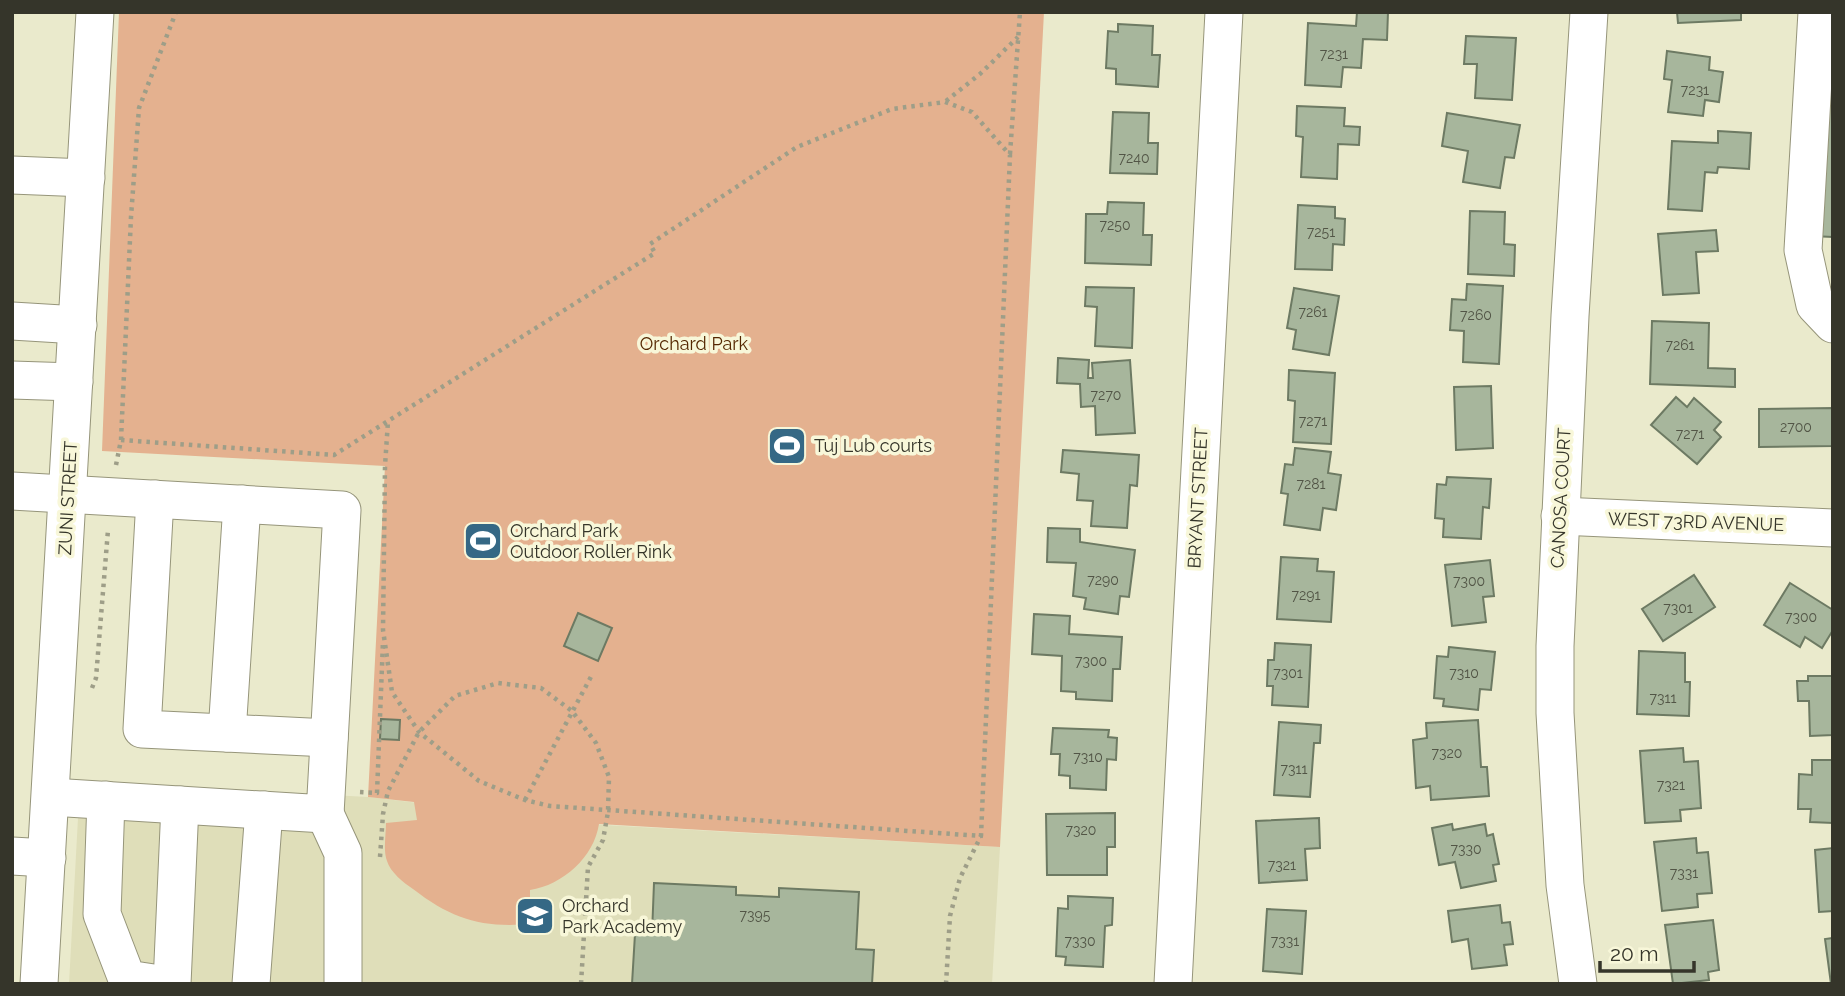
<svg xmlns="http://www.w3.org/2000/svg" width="1845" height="996" font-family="Raleway,sans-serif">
<rect width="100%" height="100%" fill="#eaeacc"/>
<polygon fill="#dfdeb9" points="80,781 368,797 604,825 1000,847 992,984 69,984"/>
<path fill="#e4b18f" d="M 119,12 L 1044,12 L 1000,847 L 599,824 C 594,857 563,885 530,890 L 530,924 C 481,928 452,919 413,889 C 404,883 390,872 387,861 C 383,851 386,834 386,823 L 417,820 L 414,802 L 368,797 L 385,466 L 102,451 Z"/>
<g fill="#a7b69c" stroke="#6d7a63" stroke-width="2">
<polygon points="1357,12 1388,12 1387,40 1363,39 1361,68 1343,67 1341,87 1305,85 1308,23 1356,26"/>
<polygon points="1677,12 1741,12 1741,20 1678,23"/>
<polygon points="1118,24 1153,26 1152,55 1160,55 1158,87 1116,84 1116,69 1106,68 1108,31 1118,32"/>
<polygon points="1833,26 1833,237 1811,236"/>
<polygon points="1466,36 1516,38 1512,100 1475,98 1477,64 1464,64"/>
<polygon points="1667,51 1710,57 1709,70 1723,72 1719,102 1705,100 1703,116 1668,112 1672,80 1664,79"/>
<polygon points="1297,106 1345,108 1344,126 1360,127 1359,145 1338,144 1337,179 1301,177 1303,137 1296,136"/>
<polygon points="1113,112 1149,113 1148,143 1158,143 1157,174 1110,173"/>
<polygon points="1447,113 1520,125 1514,158 1505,157 1500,188 1463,182 1468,151 1442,146"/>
<polygon points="1718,131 1751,133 1749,169 1718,167 1717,173 1705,172 1702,211 1668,209 1672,141 1718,143"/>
<polygon points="1108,202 1144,203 1143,235 1152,235 1151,265 1085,263 1086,214 1107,214"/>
<polygon points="1298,205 1335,207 1335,218 1345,219 1344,245 1333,244 1332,270 1295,269"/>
<polygon points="1470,211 1505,212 1504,244 1515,245 1514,276 1468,274"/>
<polygon points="1716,230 1718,251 1696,252 1699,293 1663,295 1658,234"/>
<polygon points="1467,284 1503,286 1499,364 1463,362 1464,331 1450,330 1452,299 1466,300"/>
<polygon points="1086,287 1134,288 1132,348 1095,346 1097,307 1085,306"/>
<polygon points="1294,288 1339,296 1329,355 1293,349 1296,330 1287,328"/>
<polygon points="1652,321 1709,323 1708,368 1735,369 1735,387 1650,384"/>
<polygon points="1058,358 1089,360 1088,378 1093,378 1092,363 1130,360 1135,433 1096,435 1095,406 1081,407 1080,384 1057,383"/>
<polygon points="1289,370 1335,373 1331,444 1293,442 1295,401 1288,400"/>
<polygon points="1491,386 1493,448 1456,450 1454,387"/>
<polygon points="1676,397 1687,407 1694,398 1721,422 1714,430 1721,437 1697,464 1651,425"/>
<polygon points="1833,408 1833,446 1759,447 1759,409"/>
<polygon points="1295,448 1331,452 1328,473 1341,475 1336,510 1323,508 1320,530 1284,525 1288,494 1281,493 1285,464 1293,465"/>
<polygon points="1063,450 1139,455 1137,486 1130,485 1127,528 1091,526 1093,501 1077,500 1079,474 1061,472"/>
<polygon points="1447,477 1491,479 1489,508 1483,507 1481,539 1443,537 1444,519 1435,518 1437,484 1446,485"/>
<polygon points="1048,528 1080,529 1080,542 1135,550 1129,597 1120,596 1118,614 1084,609 1086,598 1073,596 1076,563 1047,562"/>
<polygon points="1281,557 1318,559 1317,571 1334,572 1331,622 1277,619"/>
<polygon points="1490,560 1494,596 1483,597 1486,622 1452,626 1445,565"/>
<polygon points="1694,575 1715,607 1663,641 1642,609"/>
<polygon points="1790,583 1833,610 1833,630 1822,648 1805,637 1800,647 1764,625"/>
<polygon points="578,613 612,628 598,661 564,646"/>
<polygon points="1034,614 1070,616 1069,634 1122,637 1120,669 1113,669 1112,701 1076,699 1076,692 1061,691 1062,656 1032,654"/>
<polygon points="1275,643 1311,645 1308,707 1272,705 1273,686 1267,686 1268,660 1274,660"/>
<polygon points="1449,647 1495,652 1491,690 1480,689 1478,710 1443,706 1444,699 1434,698 1437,656 1448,657"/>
<polygon points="1639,651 1685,653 1685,682 1690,682 1689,716 1637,714"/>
<polygon points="1808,676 1833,676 1833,735 1810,736 1809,701 1798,701 1797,681 1808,681"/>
<polygon points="381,719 400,720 399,740 380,739"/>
<polygon points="1478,720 1481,767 1487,767 1489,796 1431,800 1430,786 1416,788 1413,740 1427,738 1426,723"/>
<polygon points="1279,722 1321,725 1320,743 1314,743 1310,797 1274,795"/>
<polygon points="1053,728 1109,730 1108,737 1117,738 1116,760 1107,759 1106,790 1070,788 1070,776 1059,775 1060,754 1051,754"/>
<polygon points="1683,748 1684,762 1698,761 1701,808 1680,810 1681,821 1645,823 1640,751"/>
<polygon points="1812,760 1833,760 1833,823 1810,822 1811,809 1798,809 1799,774 1812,775"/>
<polygon points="1115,813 1115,847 1107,847 1107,875 1047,875 1046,814"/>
<polygon points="1319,818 1320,848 1305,849 1307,880 1259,883 1256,821"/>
<polygon points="1452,824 1453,830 1485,824 1487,836 1493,834 1499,864 1493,865 1496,881 1461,888 1455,862 1439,865 1432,828"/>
<polygon points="1696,838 1697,853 1708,852 1712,893 1697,894 1698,907 1662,911 1654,842"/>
<polygon points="1833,848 1833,911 1819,912 1815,850"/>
<polygon points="654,883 736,887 736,895 779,897 779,888 859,892 856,949 874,950 872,984 632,984 635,934 652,934"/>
<polygon points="1068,896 1113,898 1112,925 1105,926 1103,967 1065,965 1066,957 1056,956 1058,908 1068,909"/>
<polygon points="1500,905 1502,923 1510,922 1513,944 1504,945 1507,965 1472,969 1468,939 1452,942 1448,911"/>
<polygon points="1267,909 1306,911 1302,974 1263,971"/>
<polygon points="1713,920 1719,970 1708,972 1709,980 1673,984 1665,925"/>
<polygon points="1833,938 1833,984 1831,984 1825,939"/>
</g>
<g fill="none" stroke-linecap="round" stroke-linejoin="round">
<g stroke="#96957a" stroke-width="39">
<g id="minor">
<polyline points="1817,12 1803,250 1815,305 1833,324"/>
<polyline points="12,175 86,178"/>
<polyline points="12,321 78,325"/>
<polyline points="12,380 74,382"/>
<polyline points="12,491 342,510 325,814 51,797"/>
<polyline points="155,499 142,729 329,738"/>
<polyline points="1560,516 1833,528"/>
<polyline points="227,733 242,504"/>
<polyline points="106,800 102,914 127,979 160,984"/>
<polyline points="325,814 343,853 343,984"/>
<polyline points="12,856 47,858"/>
<polyline points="39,984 95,12"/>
<polyline points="172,984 180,805"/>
<polyline points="251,984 264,810"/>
<polyline points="1173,984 1224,12"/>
<polyline points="1578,984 1565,885 1555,713 1555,646 1570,316 1589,12"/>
</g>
</g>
<g stroke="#9e9e88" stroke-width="4.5" stroke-dasharray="3.5 5" stroke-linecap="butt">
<polyline points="946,101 980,74 1018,37"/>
<polyline points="1010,154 1020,12"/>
<polyline points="121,440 334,455 655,253 650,244 797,147 892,109 945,102 972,112 1010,155 981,836 550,806 525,800 479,781 419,732 392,692 383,630 385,466 388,421"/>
<polyline points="116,465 121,440 131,217 139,108 176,12"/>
<polyline points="92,688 96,678 108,530"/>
<polyline points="360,792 377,793 383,641"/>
<polyline points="525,800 593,673"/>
<polyline points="380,857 383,814 388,791 419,732 455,696 498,683 541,688 572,711 596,743 609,777 608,812 603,840 588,867 581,984"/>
<polyline points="946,984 950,916 960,878 981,836"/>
</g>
<use href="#minor" stroke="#fff" stroke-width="37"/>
</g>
<defs>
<g id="stadium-square" transform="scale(2.0125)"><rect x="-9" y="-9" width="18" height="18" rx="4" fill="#356885" stroke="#f8f7d9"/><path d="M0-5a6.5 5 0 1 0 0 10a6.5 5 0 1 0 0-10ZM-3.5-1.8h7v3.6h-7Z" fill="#fff"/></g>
<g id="school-square" transform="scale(2.0125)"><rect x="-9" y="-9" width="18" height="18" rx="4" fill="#356885" stroke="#f8f7d9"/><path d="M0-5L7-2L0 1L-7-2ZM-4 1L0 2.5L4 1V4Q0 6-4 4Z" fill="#fff"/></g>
</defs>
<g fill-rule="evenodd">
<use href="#stadium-square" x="787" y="446"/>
<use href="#stadium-square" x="483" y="541"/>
<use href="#school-square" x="535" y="916"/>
</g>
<g text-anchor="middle" stroke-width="7" stroke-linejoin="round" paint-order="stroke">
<g font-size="14" fill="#525546">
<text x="1334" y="59">7231</text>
<text x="1695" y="95">7231</text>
<text x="1134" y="163">7240</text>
<text x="1115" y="230">7250</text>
<text x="1321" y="237">7251</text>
<text x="1313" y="317">7261</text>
<text x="1476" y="320">7260</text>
<text x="1680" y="350">7261</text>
<text x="1106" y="400">7270</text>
<text x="1313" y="426">7271</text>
<text x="1796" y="432">2700</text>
<text x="1690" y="439">7271</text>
<text x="1311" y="489">7281</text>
<text x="1103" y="585">7290</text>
<text x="1469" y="586">7300</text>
<text x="1306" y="600">7291</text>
<text x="1678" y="613">7301</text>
<text x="1801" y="622">7300</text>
<text x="1091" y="666">7300</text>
<text x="1288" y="678">7301</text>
<text x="1464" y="678">7310</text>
<text x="1663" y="703">7311</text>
<text x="1447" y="758">7320</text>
<text x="1088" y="762">7310</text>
<text x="1294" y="774">7311</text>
<text x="1671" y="790">7321</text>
<text x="1081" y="835">7320</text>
<text x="1466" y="854">7330</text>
<text x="1282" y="870">7321</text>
<text x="1684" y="878">7331</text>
<text x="755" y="920">7395</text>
<text x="1080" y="946">7330</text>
<text x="1285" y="946">7331</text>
</g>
<g font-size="18" fill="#542600" stroke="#f8f7d9">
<text x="694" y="350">Orchard Park</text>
</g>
<g font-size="18" fill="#35352a" stroke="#f8f7d9" text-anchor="start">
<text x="814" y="452">Tuj Lub courts</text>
<text x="510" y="537">Orchard Park<tspan x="510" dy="21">Outdoor Roller Rink</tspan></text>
<text x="562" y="912">Orchard<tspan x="562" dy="21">Park Academy</tspan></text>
</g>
<g font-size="18" fill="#35352a" stroke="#f8f7d9">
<text transform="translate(68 498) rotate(-87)" y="6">ZUNI STREET</text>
<text transform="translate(1198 498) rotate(-87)" y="6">BRYANT STREET</text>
<text transform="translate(1561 498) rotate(-87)" y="6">CANOSA COURT</text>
<text transform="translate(1696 522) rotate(2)" y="6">WEST 73RD AVENUE</text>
</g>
</g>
<rect width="1845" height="996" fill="none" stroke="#35352a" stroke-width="28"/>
<path d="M1600 961v10h94v-10" fill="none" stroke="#35352a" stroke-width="3.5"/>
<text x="1610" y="961" font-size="21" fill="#35352a" stroke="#f8f7d9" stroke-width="5" paint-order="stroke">20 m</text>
</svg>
